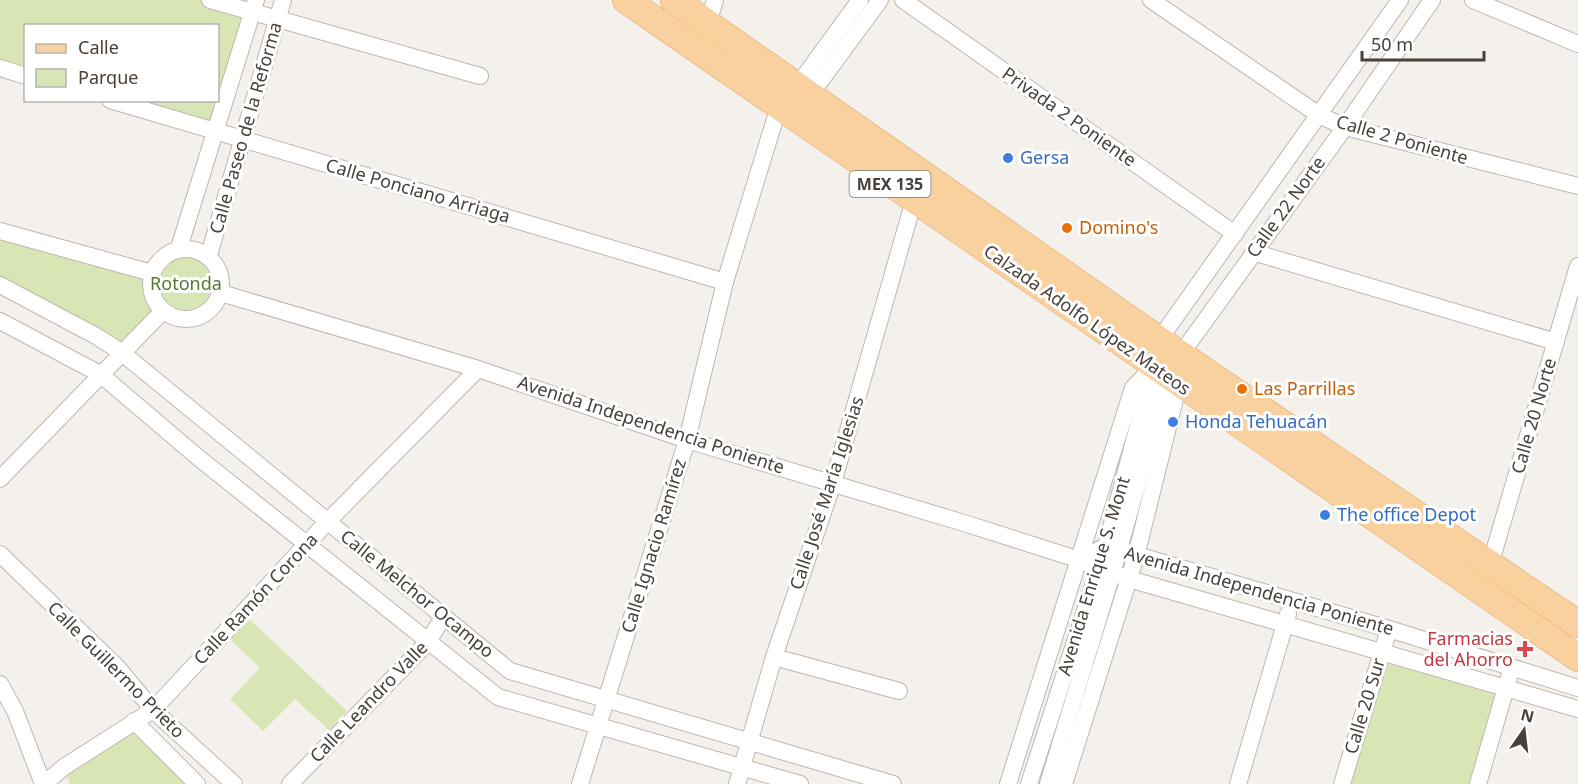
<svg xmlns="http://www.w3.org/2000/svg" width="1578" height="784" font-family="'Noto Sans',sans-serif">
<rect width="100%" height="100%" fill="#f4f0eb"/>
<g fill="#d8e6b6">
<polygon points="0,0 210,0 252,12 214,131 110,101 218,100 218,26 26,26 25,76 0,68"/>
<polygon points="0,234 149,274 151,297 159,312 120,352 0,283"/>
<circle cx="186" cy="284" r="33"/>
<polygon points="247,617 347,711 329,730 295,699 263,731 230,699 260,668 228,637"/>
<polygon points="1382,653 1506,688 1478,784 1342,784"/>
<polygon points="134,721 197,784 70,784 64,767"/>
</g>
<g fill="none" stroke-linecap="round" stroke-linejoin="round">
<g stroke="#c0b6ad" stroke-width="18">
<g id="street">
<polyline points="210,0 480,76"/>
<polyline points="903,0 1235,234"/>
<polyline points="1151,0 1319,115 1345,127 1578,186"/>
<polyline points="1473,0 1578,44"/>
<polyline points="708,24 715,0"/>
<polyline points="0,68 26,76"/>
<polyline points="110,100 725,282"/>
<polyline points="805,102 880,0"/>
<polyline points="0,231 152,273"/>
<polyline points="179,248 256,0"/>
<circle cx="186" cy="284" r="35"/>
<polyline points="1253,252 1556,342"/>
<polyline points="209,255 283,0"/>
<polyline points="0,285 96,336 121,352 510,671 893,784"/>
<polyline points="221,293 478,369 687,440 964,523 1080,560 1129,579 1578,709"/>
<polyline points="0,321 100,374 200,459 498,697 800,784"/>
<polyline points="1159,340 1400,0"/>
<polyline points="1181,354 1345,127 1432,0"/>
<polyline points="0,479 163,311"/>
<polyline points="0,554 118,668 153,710 234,784"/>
<polyline points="1080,560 1106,546 1389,629 1578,688"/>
<polyline points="1490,565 1578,266"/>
<polyline points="774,657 899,691"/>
<polyline points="0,684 15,711 43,784"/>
<polyline points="134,721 197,784"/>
<polyline points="44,784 64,767 153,710 328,521 478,369"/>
<polyline points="290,784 427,643 444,616"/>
<polyline points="580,784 687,440 725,282 779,106 798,85 860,0"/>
<polyline points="737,784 774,657 833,483 914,200"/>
<polyline points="1008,784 1133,388 1154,366"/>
<polyline points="1029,784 1106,546 1154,366"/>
<polyline points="1048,784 1112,574 1168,375"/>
<polyline points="1064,784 1136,556 1179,383"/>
<polyline points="1238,784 1288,614"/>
<polyline points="1342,784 1389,629"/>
<polyline points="1478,784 1509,677"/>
</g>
</g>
<g stroke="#dfab6e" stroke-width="28">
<g id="primary">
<polyline points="626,0 1578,658"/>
<polyline points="674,0 1159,340 1578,624"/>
</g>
</g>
<use href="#street" stroke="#fff" stroke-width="16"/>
<use href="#primary" stroke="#f9d19f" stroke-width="27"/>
</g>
<g fill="#3f7fe0" stroke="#fff" stroke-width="2">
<circle cx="1008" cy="158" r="6"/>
<circle cx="1173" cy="422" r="6"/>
<circle cx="1325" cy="515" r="6"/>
</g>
<g fill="#e8710a" stroke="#fff" stroke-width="2">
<circle cx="1067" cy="228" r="6"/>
<circle cx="1242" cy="389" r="6"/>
</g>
<path fill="#e0444e" stroke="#fff" stroke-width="2" d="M1522 640h6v6h6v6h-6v6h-6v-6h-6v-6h6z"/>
<g text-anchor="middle" stroke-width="6" stroke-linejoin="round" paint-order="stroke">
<rect fill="#fff" stroke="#7f7974" stroke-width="1.5" x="849.5" y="171" width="81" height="26" rx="4.5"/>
<g font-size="16" font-weight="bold" fill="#484039">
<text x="890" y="190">MEX 135</text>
</g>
<g font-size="18" fill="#484039" stroke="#fff">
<text transform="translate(1069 117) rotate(35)" y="6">Privada 2 Poniente</text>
<text transform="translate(246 128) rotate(-74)" y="6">Calle Paseo de la Reforma</text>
<text transform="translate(1402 140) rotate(16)" y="6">Calle 2 Poniente</text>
<text transform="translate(418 191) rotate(16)" y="6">Calle Ponciano Arriaga</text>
<text transform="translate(1286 207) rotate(-54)" y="6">Calle 22 Norte</text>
<text transform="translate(1087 320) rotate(35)" y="6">Calzada Adolfo López Mateos</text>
<text transform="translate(1534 416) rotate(-74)" y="6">Calle 20 Norte</text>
<text transform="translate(651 425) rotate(18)" y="6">Avenida Independencia Poniente</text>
<text transform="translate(827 493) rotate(-72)" y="6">Calle José María Iglesias</text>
<text transform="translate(654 546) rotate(-73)" y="6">Calle Ignacio Ramírez</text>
<text transform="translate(1094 576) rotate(-73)" y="6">Avenida Enrique S. Mont</text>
<text transform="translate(1259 591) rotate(16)" y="6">Avenida Independencia Poniente</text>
<text transform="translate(417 594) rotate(39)" y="6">Calle Melchor Ocampo</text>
<text transform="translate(256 599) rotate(-47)" y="6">Calle Ramón Corona</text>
<text transform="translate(116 670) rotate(45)" y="6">Calle Guillermo Prieto</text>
<text transform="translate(369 702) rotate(-46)" y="6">Calle Leandro Valle</text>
<text transform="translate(1365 706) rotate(-73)" y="6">Calle 20 Sur</text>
</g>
<g font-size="18" fill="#366cbe" stroke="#fff" text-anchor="start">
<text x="1020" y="164">Gersa</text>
<text x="1185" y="428">Honda Tehuacán</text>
<text x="1337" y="521">The office Depot</text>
</g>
<g font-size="18" fill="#c56008" stroke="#fff" text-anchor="start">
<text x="1079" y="234">Domino's</text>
<text x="1254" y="395">Las Parrillas</text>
</g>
<g font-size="18" fill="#56782e" stroke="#fff">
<text x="186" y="290">Rotonda</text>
</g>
<g font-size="18" fill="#be3a42" stroke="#fff" text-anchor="end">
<text x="1513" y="645">Farmacias<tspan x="1513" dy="21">del Ahorro</tspan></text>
</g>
</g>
<rect x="24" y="24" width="195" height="78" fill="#ffffff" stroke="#b6b3b0" stroke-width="1.5"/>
<rect x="36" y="44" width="30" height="9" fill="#f9d19f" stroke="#b6b3b0" stroke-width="1.5"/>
<text x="78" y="54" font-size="18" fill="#484039">Calle</text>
<rect x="36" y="69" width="30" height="18" fill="#d8e6b6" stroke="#b6b3b0" stroke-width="1.5"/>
<text x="78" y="84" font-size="18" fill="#484039">Parque</text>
<g transform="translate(1524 730) rotate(14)" stroke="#ffffff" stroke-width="4.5" paint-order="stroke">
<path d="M0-4.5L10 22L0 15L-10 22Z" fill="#484039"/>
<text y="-9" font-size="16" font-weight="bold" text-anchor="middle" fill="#484039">N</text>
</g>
<path d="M1362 51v9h122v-9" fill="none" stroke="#484039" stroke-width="3"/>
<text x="1371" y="51" font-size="18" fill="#484039" stroke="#ffffff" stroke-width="4.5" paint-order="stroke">50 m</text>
</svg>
